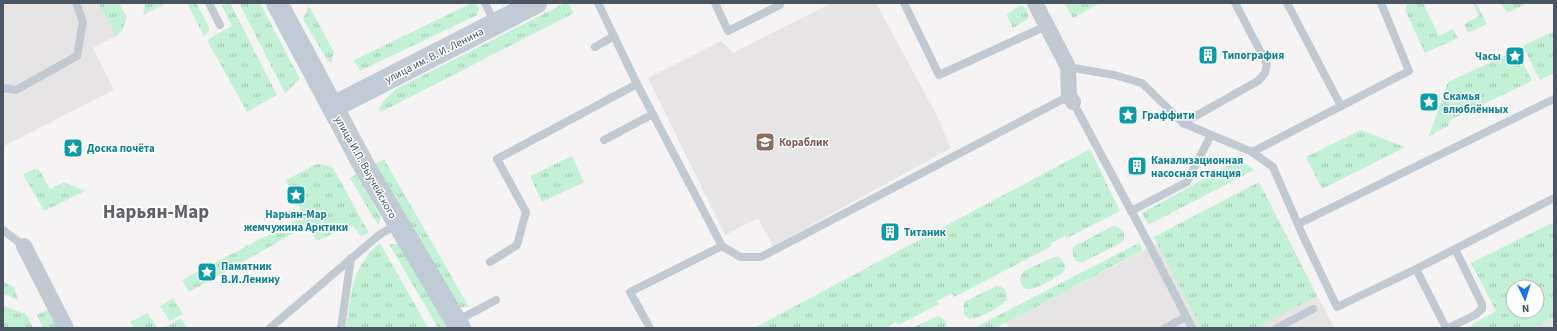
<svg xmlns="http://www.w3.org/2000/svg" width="1557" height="331" font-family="'Source Sans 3',sans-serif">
<defs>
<pattern id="grass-tufts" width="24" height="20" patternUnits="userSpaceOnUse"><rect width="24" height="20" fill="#c3f1d5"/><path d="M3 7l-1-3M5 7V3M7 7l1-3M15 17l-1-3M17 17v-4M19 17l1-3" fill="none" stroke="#a0c6b0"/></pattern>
</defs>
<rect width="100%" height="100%" fill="#f5f3f3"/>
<g fill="#e6e4e5">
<polygon points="3,3 98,3 116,36 93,48 114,90 4,146"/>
<polygon points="832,3 876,3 936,114 951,148 773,246 758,218 725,235 648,78 721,41 733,53"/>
<polygon points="1262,188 1334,328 1009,328 1006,323"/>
<polygon points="1554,317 1554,328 1533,328"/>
</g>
<g fill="url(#grass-tufts)" fill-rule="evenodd">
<polygon points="98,3 119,3 127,18 122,31 116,36"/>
<polygon points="145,3 167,3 143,15"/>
<polygon points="187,3 196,3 209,27 209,31 204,36"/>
<polygon points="228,3 230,3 277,95 247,112 207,40 232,26 222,6"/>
<polygon points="239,3 260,3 300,79 285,93"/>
<polygon points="472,3 475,3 479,9 477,15 360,71 354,60"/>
<polygon points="565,3 568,3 574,13 381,112 379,108 384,100 396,89"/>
<polygon points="1064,3 1100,3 1073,18"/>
<polygon points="1408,3 1423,3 1439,36 1453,29 1458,38 1425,53 1405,10"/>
<polygon points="1473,3 1476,3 1487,24 1468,33 1464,24 1479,16"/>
<polygon points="1501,3 1523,3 1524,5 1507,13"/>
<polygon points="1022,5 1028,12 1028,19 1013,28 1006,14"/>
<polygon points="309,6 334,52 331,63 326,58 303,19"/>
<polygon points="1554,31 1554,73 1540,80 1523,46"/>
<polygon points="1517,50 1532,81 1450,120 1448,126 1429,136 1448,82"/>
<polygon points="1361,130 1405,147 1322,189 1306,157"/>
<polygon points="1090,149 1120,211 1067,238 1065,236 1051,243 1052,246 954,297 952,293 937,301 939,304 898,325 896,322 885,328 754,328"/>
<polygon points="572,156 584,182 542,202 530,176"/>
<polygon points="384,159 469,307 459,307 376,164"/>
<polygon points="1240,159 1254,170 1148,225 1142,213"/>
<polygon points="317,164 330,166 333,168 369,233 361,236 353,226 349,226 317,241 308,225 189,292 182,280 304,216 286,180"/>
<polygon points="34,169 40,171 50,189 64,182 85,191 44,211 23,174"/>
<polygon points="357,174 381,218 378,225 350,178"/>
<polygon points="1259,182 1317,296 1257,328 1201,328 1154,237"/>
<path d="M 1554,222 L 1554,317 L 1533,328 L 1471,328 L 1473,324 L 1496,311 L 1471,263 ZM 1513,287 L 1537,287 L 1537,311 L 1513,311 Z"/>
<path d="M 1113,226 L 1118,227 L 1124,232 L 1124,239 L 1121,243 L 1083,262 C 1073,263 1072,255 1073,247 Z"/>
<path d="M 380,243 L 428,328 L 346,328 C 351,295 352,265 380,243 Z"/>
<polygon points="1139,243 1143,250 1006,323 995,328 974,328"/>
<polygon points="389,244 398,244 447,328 438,328"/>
<path d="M 1056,256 L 1060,258 C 1063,260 1066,265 1065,269 C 1064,274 1036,289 1030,289 C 1020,290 1018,277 1024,271 Z"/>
<polygon points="3,282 14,287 18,300 3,294"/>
<path d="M 996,286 C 1004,286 1007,291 1007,299 L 1004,303 C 996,308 968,328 964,313 C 963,308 963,305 966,301 Z"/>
<polygon points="173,298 183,314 170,321 160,306"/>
<polygon points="3,306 26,314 33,328 3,328"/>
<polygon points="48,309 58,328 43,328 37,315"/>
<polygon points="148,313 157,328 134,328 130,322"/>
<polygon points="938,316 945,320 947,328 912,328"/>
<polygon points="181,318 187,328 164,328"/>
</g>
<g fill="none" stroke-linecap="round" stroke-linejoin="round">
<g stroke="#c1cad2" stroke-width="8">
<polyline points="209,3 220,25"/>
<polyline points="485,3 495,23"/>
<polyline points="598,3 637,84 722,246 740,257 761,257 1069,96"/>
<polyline points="715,3 728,31 780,5 780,3"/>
<polyline points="904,3 939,75 1046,26"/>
<polyline points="1287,3 1341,106"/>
<polyline points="595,47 614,36"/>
<polyline points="1068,67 1114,75 1142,83 1183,123 1252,152 1273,167 1303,236 1337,307 1416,269 1554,198"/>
<polyline points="3,88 16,90 77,56 83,22 76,3"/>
<polyline points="1073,102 1150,246 1192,328"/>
<polyline points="1183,123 1258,81 1265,73 1267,64 1235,3"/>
<polyline points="604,140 653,114"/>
<polyline points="1252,152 1409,71 1381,3"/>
<polyline points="1131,211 1187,182 1211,135"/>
<polyline points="1298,224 1554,99"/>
<polyline points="3,230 24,246"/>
<polyline points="490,262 517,245 526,212 497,159 637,84"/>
<polyline points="1416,269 1446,328"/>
<polyline points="457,321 496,300"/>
<polyline points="270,328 366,246 379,235 398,224"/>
<polyline points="341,328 351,258"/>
<polyline points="650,328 630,292 722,246"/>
<polyline points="1165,328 1186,317"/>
<polyline points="1277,328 1313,309"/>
<polyline points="1448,328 1475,315 1482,309 1482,304 1455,249"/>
</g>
<g stroke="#c1cad2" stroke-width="16">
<polyline points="1035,3 1068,67 1069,96 1073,102"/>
<polyline points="24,246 66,328"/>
</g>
<g stroke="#c1cbd6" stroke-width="22">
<polyline points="277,3 362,162 460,328"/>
<polyline points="333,107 536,3"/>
</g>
</g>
<defs>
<g id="building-square" transform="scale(1)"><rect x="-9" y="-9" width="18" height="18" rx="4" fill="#0f9aa8" stroke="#fff"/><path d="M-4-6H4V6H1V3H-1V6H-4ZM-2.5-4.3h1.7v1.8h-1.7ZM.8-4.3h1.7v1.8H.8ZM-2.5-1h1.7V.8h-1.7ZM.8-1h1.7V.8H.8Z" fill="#fff"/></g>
<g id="sight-square" transform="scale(1)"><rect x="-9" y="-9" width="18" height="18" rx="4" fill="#0f9aa8" stroke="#fff"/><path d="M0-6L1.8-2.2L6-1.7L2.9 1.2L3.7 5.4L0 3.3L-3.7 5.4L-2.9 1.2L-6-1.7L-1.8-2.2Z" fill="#fff"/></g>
<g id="school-square" transform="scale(1)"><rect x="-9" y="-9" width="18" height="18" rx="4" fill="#8d6e63" stroke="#fff"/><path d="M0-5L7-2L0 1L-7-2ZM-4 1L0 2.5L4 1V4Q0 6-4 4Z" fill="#fff"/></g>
</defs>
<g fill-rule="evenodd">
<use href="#building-square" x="1208" y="55"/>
<use href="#sight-square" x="1515" y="56"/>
<use href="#sight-square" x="1429" y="102"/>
<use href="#sight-square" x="1128" y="115"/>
<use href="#school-square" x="765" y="142"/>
<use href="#sight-square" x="73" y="148"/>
<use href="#building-square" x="1137" y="166"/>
<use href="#sight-square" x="296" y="195"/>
<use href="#building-square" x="890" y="232"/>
<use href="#sight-square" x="207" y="272"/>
</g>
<g text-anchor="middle" stroke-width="3" stroke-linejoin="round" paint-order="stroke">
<g font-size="11" fill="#4a5661" stroke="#fff">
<text transform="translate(434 55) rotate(-27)" y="4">улица им. В. И. Ленина</text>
<text transform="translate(366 167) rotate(61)" y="4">улица И.П. Выучейского</text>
</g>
<g font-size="11" font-weight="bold" fill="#0d838f" stroke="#fff" text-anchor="start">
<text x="1222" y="59">Типография</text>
<text x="1501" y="60" text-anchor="end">Часы</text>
<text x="1443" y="100">Скамья<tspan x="1443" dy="13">влюблённых</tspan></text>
<text x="1142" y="119">Граффити</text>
<text x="87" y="152">Доска почёта</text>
<text x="1151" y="164">Канализационная<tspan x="1151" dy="13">насосная станция</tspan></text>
<text x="296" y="218" text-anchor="middle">Нарьян-Мар<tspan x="296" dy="13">жемчужина Арктики</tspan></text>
<text x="904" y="236">Титаник</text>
<text x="221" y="270">Памятник<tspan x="221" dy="13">В.И.Ленину</tspan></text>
</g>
<g font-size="11" font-weight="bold" fill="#785e54" stroke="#fff" text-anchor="start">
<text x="779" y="146">Кораблик</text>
</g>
<g font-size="19" font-weight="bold" fill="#5f6368" stroke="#fff">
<text x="156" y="218">Нарьян-Мар</text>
</g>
</g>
<rect width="1557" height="331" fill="none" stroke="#4a5661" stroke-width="8"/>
<g transform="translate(1525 299) rotate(176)"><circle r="19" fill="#ffffff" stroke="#b7bbc0"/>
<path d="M0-3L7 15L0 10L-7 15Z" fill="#1a73e8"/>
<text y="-6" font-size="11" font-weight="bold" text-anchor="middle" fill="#4a5661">N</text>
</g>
</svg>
